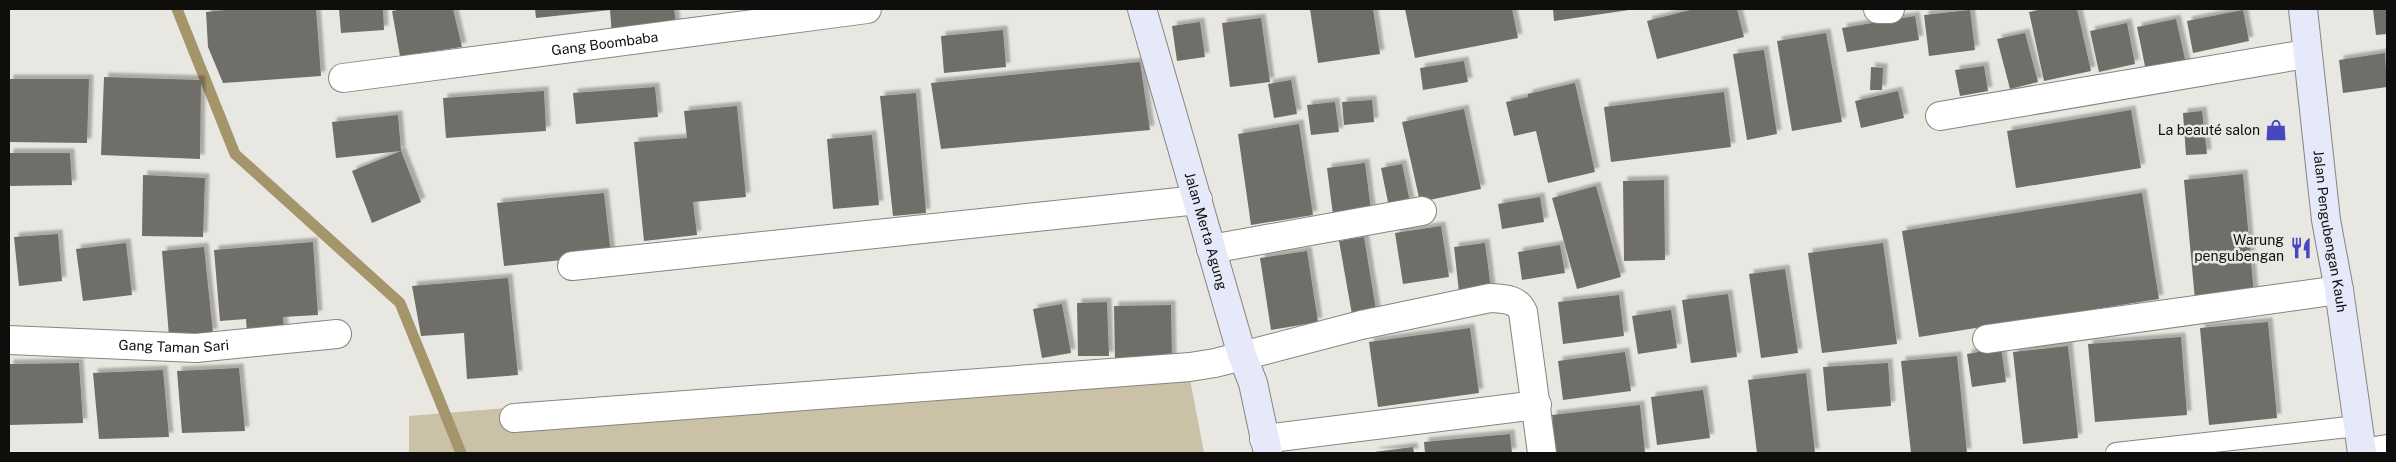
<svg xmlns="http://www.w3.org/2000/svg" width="2396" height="462" font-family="'Public Sans',sans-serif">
<defs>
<filter id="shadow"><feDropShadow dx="4.5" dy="-4.5" stdDeviation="1" flood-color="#0004"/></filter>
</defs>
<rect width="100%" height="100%" fill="#e9e7e1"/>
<polygon fill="#cac1a6" points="1185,353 1204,453 409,453 409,416"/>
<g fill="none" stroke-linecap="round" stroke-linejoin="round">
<polyline stroke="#a4956b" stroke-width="11" points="177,9 235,154 400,303 461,453"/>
</g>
<g fill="#706e68" filter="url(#shadow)">
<polygon points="236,9 316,9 321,76 223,83 208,47 206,12"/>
<polygon points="339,9 383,9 384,30 341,33"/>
<polygon points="403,9 453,9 462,47 400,56 392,11"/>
<polygon points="535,9 674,9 677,31 612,36 610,10 536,18"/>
<polygon points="1310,9 1373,9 1380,54 1318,63"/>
<polygon points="1405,9 1512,9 1518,38 1415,58"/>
<polygon points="1553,9 1629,9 1629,10 1554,21"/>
<polygon points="1694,9 1737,9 1744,37 1657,59 1647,21"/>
<polygon points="2044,9 2077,9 2091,71 2044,81 2029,12"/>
<polygon points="2373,9 2387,9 2387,34 2376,35"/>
<polygon points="1970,10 1975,50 1929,56 1924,15"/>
<polygon points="2243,10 2249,41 2193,53 2187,21"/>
<polygon points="1915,16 1919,40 1847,52 1842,28"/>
<polygon points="1261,18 1270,82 1230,87 1222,23"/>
<polygon points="2176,19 2187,68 2147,76 2137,27"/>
<polygon points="1200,22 1205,57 1177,61 1172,26"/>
<polygon points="2127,23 2135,64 2099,72 2090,31"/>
<polygon points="1003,30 1006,67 944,73 941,36"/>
<polygon points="1826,33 1842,122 1792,131 1777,41"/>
<polygon points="2025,33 2038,82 2010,89 1997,39"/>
<polygon points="1764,50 1777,134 1747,140 1733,54"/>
<polygon points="2385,53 2387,87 2343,93 2339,60"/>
<polygon points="1464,61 1468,82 1423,90 1420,68"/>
<polygon points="1140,62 1150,130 941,149 931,83"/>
<polygon points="1984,66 1988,91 1960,96 1955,70"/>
<polygon points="1871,67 1883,68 1882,90 1870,90"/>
<polygon points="104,77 201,80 200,159 101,155"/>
<polygon points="9,79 89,79 87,143 9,142"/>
<polygon points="1291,80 1297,114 1274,118 1268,84"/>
<polygon points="1575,83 1595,172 1548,183 1536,131 1514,136 1506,102 1528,97 1528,94"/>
<polygon points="655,87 658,117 576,124 573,93"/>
<polygon points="544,91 546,131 446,138 443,98"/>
<polygon points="1898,91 1904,118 1861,128 1855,101"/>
<polygon points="1724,92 1731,147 1611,162 1604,107"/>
<polygon points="916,93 926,213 893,216 880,96"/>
<polygon points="1372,100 1374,122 1344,125 1342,102"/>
<polygon points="1335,102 1339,132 1311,135 1307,105"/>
<polygon points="737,106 746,197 693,202 697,235 644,241 634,142 687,138 684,111"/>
<polygon points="1464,109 1481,189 1420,202 1402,122"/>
<polygon points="2131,110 2141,168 2016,188 2007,131"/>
<polygon points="2202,111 2207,154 2186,155 2183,113"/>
<polygon points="398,115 401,151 336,158 332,122"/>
<polygon points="1299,124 1313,215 1251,225 1238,134"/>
<polygon points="872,135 879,205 833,209 827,139"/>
<polygon points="401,151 421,202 372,223 352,171"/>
<polygon points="9,153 70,153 72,185 9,186"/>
<polygon points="1365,163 1371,210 1333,215 1327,168"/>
<polygon points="1402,164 1410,202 1389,207 1381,168"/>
<polygon points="2243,174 2254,294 2195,300 2184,180"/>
<polygon points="143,175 205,178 203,237 142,236"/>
<polygon points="1664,180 1665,260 1624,261 1623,181"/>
<polygon points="1596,186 1621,277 1577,289 1552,198"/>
<polygon points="604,193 611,255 504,266 497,203"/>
<polygon points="2142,193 2159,299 1919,337 1902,231"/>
<polygon points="1540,197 1544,222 1502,229 1498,204"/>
<polygon points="1441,226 1449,277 1403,284 1395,233"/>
<polygon points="58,234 62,281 19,286 14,237"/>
<polygon points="1364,237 1377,316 1353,320 1339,241"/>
<polygon points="313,242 318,315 283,317 284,331 247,333 246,319 220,321 214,250"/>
<polygon points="126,243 132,295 83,301 76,249"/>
<polygon points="1485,243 1491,289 1459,292 1454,247"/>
<polygon points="1883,243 1897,344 1822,353 1808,253"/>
<polygon points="1560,245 1565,273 1522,280 1518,252"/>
<polygon points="204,247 213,333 169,336 162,251"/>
<polygon points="1307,251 1318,322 1271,330 1260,258"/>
<polygon points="1785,269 1798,353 1761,358 1749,274"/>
<polygon points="508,278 518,375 467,379 464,333 421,336 412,286"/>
<polygon points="1728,294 1737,357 1691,363 1682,300"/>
<polygon points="1619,295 1624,336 1563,344 1558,302"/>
<polygon points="1107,302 1109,356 1078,356 1077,303"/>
<polygon points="1062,304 1071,353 1042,358 1033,309"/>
<polygon points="1171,305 1172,360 1115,361 1114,306"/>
<polygon points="1671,310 1677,348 1638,354 1632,316"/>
<polygon points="2268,322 2277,418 2209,425 2200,328"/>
<polygon points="1470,328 1479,393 1378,407 1369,342"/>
<polygon points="2181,337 2187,415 2095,422 2088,344"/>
<polygon points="2068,346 2078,438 2023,444 2013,352"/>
<polygon points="2001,348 2006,382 1972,387 1967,354"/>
<polygon points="1625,352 1631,391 1563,400 1558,361"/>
<polygon points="1957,356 1967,453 1911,453 1901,361"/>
<polygon points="79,363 83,423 9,425 9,364"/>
<polygon points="1888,363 1891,406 1827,411 1823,367"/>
<polygon points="239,368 245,431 182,433 177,371"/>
<polygon points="163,370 169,437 99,439 93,373"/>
<polygon points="1806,373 1815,453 1757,453 1748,380"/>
<polygon points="1703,390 1710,438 1657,445 1651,397"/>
<polygon points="1640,405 1645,453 1556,453 1552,415"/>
<polygon points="1510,434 1512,453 1425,453 1424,442"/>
<polygon points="1413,447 1414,453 1374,453 1374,452"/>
</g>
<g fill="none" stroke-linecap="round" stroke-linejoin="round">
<g stroke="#87857f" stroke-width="22">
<polyline id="lane" points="2116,453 2357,426"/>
</g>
<g stroke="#87857f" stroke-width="30">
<g id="street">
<polyline points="1878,9 1890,9"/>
<path id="s1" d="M 343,78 L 867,9"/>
<polyline points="1940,116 2306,54"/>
<polyline points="1211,249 1422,211"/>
<polyline points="572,266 1198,200"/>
<polyline points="1987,339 2339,290"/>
<path id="s2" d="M 9,340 L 196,348 L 337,334"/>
<path d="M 514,418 L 1190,367 L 1215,363 L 1361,325 L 1490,298 C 1503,299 1517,298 1523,312 L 1542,453"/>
<polyline points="1264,439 1537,405"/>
<polyline points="2362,453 2387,449"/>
</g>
</g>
<g stroke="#87857f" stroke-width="30">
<g id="secondary">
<path id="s3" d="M 1142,9 L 1242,355 L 1253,383 L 1268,453"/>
<path id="s4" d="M 2303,9 L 2326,220 L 2339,290 L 2362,453"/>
</g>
</g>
<use href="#lane" stroke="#fff" stroke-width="20"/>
<use href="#street" stroke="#fff" stroke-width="28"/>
<use href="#secondary" stroke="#e6e9fa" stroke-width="28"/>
</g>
<defs>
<g id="shop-bare" transform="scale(1.725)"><path d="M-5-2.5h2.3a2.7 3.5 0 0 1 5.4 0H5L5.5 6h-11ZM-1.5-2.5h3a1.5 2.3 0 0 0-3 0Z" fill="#4748be" stroke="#e9e7e1" stroke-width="2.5" paint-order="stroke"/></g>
<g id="restaurant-bare" transform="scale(1.725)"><path d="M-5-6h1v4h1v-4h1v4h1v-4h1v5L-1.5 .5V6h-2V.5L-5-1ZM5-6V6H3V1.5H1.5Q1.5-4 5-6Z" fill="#4748be" stroke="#e9e7e1" stroke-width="2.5" paint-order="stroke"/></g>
</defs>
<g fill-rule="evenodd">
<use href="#shop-bare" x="2276" y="130"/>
<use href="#restaurant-bare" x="2301" y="248"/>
</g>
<g text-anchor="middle" stroke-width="5" stroke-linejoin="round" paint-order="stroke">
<g font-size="14" fill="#0f0e0c" stroke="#e9e7e1">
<text dy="5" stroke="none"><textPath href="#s1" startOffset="264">Gang Boombaba</textPath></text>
<text dy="5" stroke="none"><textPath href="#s3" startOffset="231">Jalan Merta Agung</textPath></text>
<text dy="5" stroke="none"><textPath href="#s4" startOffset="224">Jalan Pengubengan Kauh</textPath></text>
<text dy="5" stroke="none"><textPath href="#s2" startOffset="165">Gang Taman Sari</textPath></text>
</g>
<g font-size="14" fill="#0f0e0c" stroke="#e9e7e1" text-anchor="end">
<text x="2260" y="135">La beauté salon</text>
<text x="2284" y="245">Warung<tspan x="2284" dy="16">pengubengan</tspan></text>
</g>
</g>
<rect width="2396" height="462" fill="none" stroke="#0f0e0c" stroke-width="20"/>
</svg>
